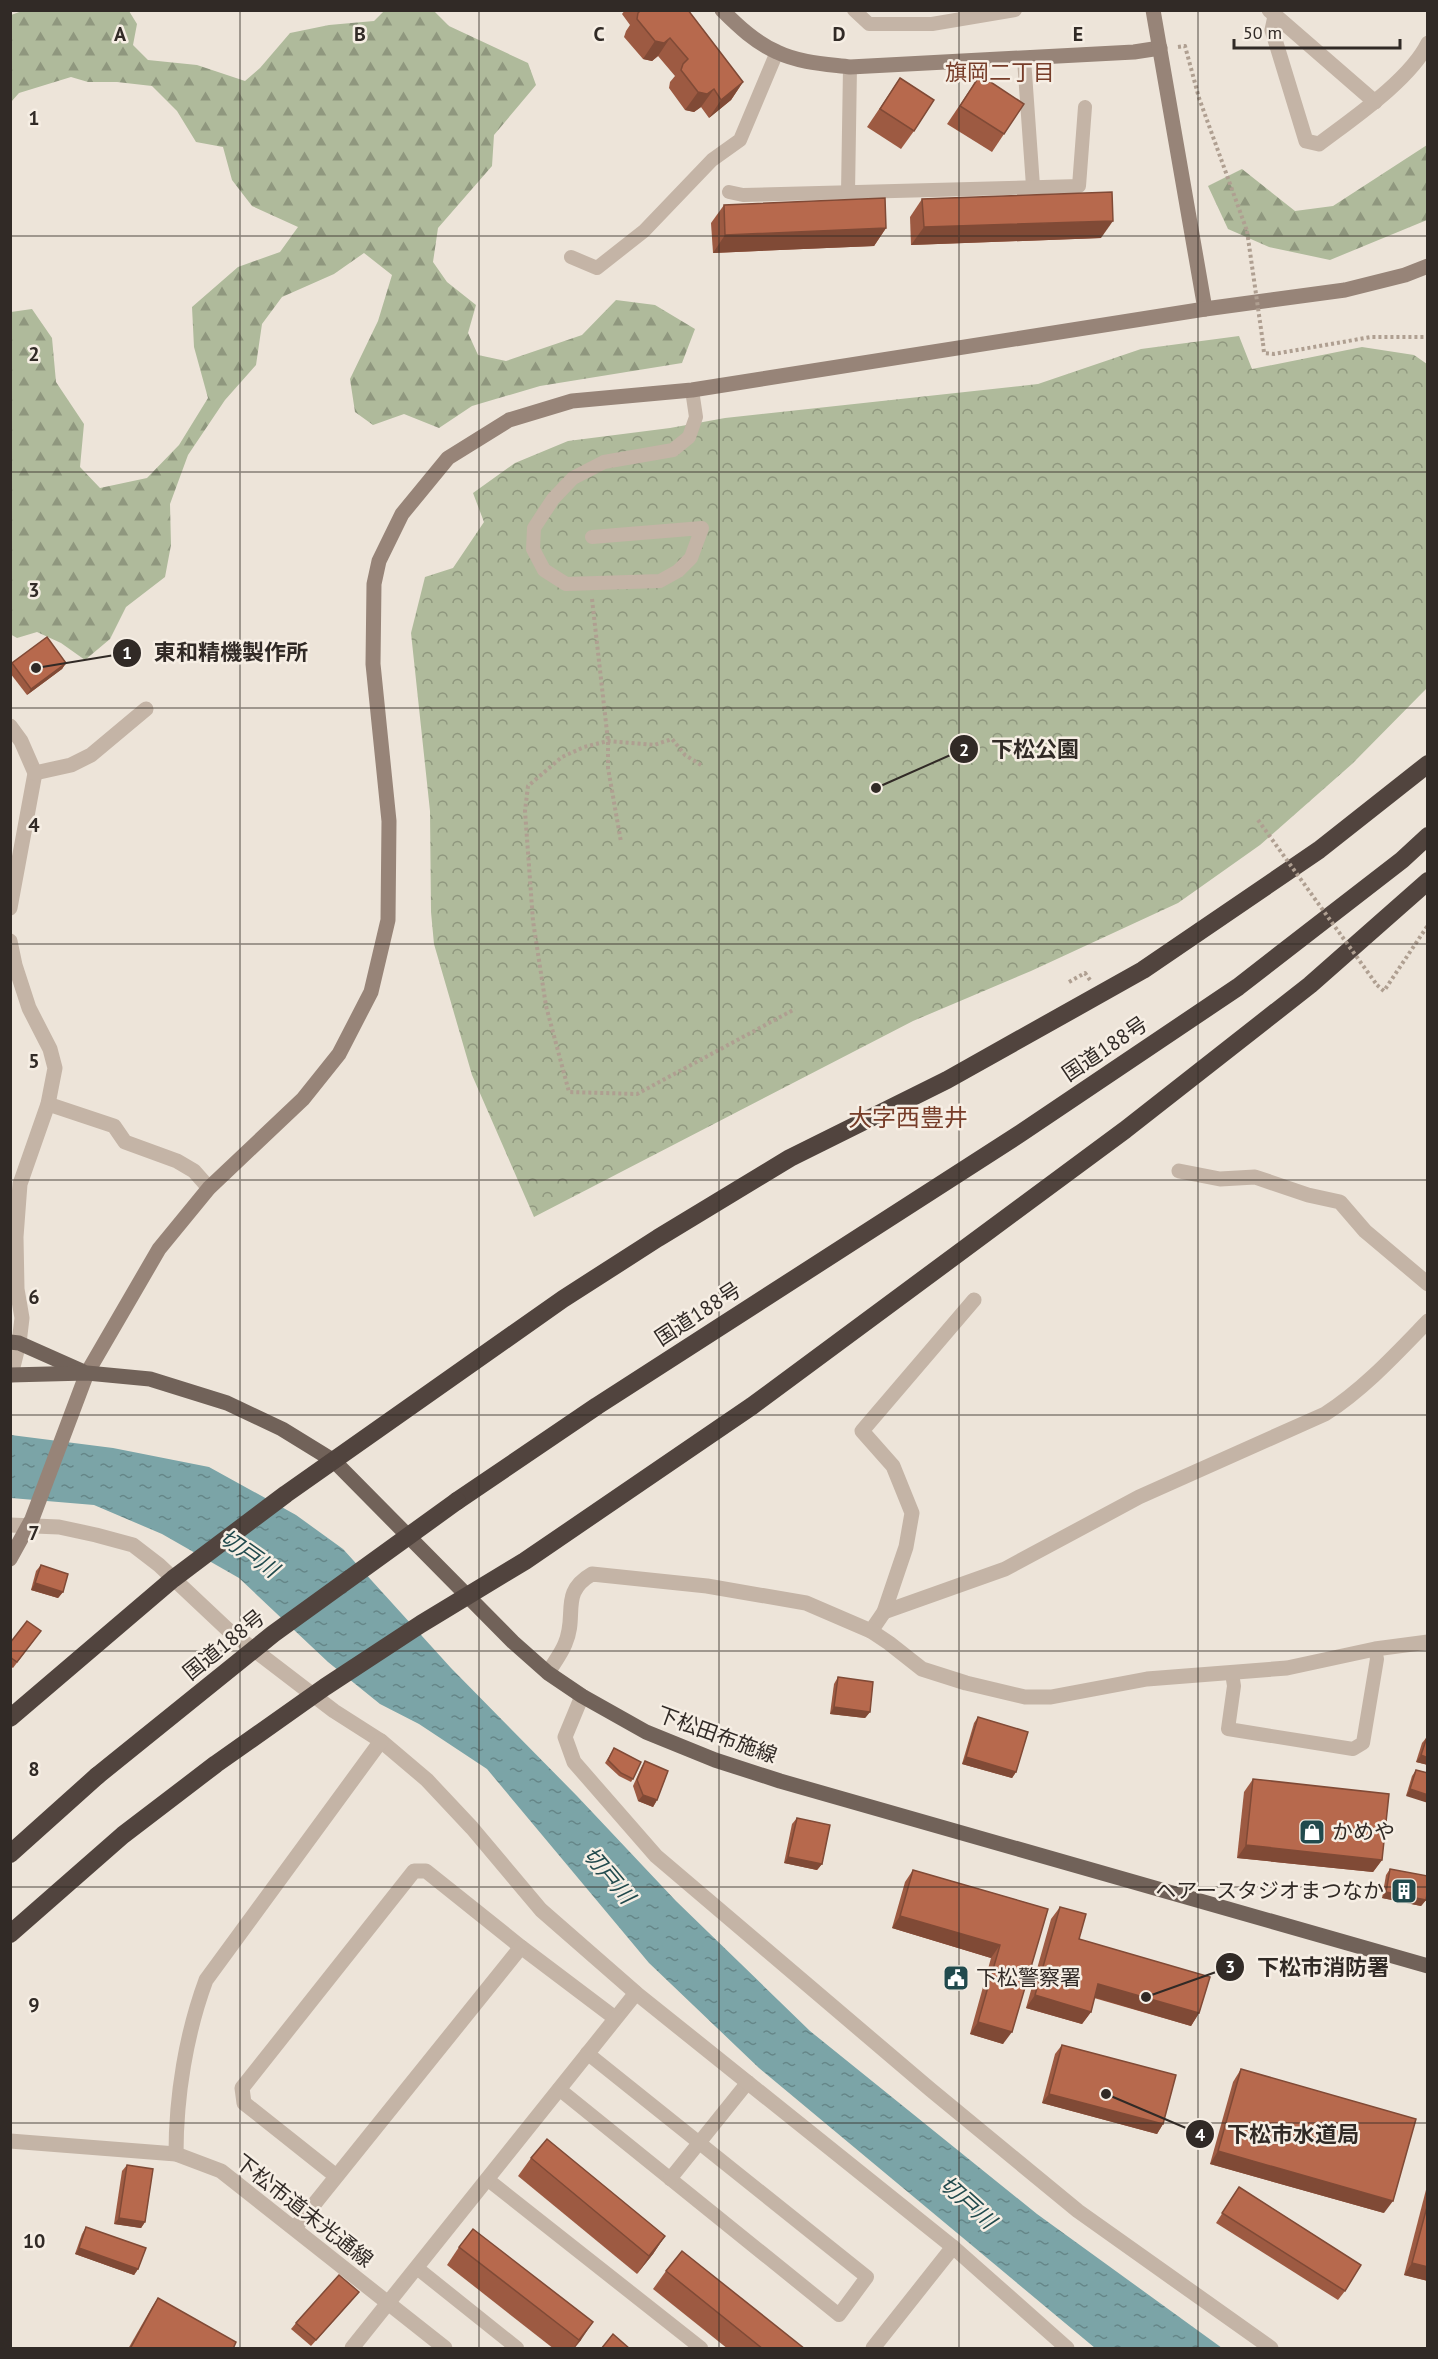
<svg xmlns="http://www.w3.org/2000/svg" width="1438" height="2359" font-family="'PT Sans','Noto Sans JP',sans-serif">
<defs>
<pattern id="forest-firs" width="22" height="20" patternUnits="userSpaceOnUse" patternTransform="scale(1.5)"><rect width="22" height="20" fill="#afba9b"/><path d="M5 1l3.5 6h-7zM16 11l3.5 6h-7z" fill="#8f977e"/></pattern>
<pattern id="park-crowns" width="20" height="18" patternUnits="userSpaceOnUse" patternTransform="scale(1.5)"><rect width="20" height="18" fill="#afba9b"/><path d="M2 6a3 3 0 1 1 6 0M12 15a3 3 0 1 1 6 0" fill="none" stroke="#8f977e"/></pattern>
<pattern id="water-ripples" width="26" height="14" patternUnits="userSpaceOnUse" patternTransform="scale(1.5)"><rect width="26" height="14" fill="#7ba4a7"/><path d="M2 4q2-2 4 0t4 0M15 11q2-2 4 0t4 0" fill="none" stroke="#658688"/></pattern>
</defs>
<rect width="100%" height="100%" fill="#ede4d9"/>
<g fill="url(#forest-firs)">
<polygon points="22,11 129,11 137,24 133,45 148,60 197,65 245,81 260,68 290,33 329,25 374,21 384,11 434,11 449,26 528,63 536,85 494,135 492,166 438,228 433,262 447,282 476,305 468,333 478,355 506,361 582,335 616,300 655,305 695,329 682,363 540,386 472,406 439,428 404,414 373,425 355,412 350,379 378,321 392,275 364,253 334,274 282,297 262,324 256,365 225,400 188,455 170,504 171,545 165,577 126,607 110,639 85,660 61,643 37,632 17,638 10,634 11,312 32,309 52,338 56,382 84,424 80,467 100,488 147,478 179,445 208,398 194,347 192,307 238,267 280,252 298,227 252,206 232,180 223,147 196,142 177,111 152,86 117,82 88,82 71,77 19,93 11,102 11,15"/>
<polygon points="1427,145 1427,220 1330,260 1269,247 1228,229 1208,186 1242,169 1295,211 1333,206"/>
</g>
<polygon fill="url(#park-crowns)" points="1239,336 1252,369 1362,347 1414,355 1427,364 1427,688 1352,764 1260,845 1178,903 1031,971 913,1021 534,1217 472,1075 434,944 431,912 430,811 411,633 425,577 453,568 484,522 473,493 515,463 568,441 670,428 725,418 1038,384 1141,349"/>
<polygon fill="url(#water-ripples)" points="11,1435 113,1448 209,1467 296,1515 343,1549 451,1668 577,1796 676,1901 810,2031 1037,2214 1222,2348 1095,2348 759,2068 649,1963 487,1769 419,1724 380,1704 328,1662 239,1578 162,1534 94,1505 11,1498"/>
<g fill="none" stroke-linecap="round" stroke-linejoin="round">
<g stroke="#af9f91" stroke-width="4" stroke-dasharray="3 3" stroke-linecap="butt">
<polyline points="1178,47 1185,46 1199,98 1247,231"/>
<polyline points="1263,343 1264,353 1274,354 1371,337 1428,337"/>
<polyline points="592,599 608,741 608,768 621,842"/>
<polyline points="701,765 685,755 672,739 654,745 608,741 584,747 562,757 528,786 525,811 533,921 546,1006 569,1092 637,1094 795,1009"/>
<polyline points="1069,982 1085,973 1090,980"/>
<polyline points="1377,985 1384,991 1428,925"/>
</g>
<g stroke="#c4b4a6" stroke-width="14">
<polyline points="854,10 869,24 932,24 1015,10"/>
<polyline points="1024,59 1033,186"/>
<polyline points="729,192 743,195 1079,186 1085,107"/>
<polyline points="848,193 850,67"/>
<polyline points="571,257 597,268 644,231 712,160 740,140 777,52"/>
<polyline points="592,537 702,528 691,558 678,571 660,581 566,584 544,570 533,549 534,528 553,499 573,478 604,462 673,450 689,437 696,417 692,390"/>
<polyline points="1232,1673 1234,1686 1228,1729 1353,1749 1363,1743 1377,1659 1375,1649"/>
<polyline points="559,2089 839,2315 867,2277 587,2053"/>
<polyline points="487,2179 701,2348"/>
<polyline points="670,2179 748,2082"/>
<polyline points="417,2268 517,2348"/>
</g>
<g stroke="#c4b4a6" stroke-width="15">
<polyline points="1269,10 1375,102"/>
<path d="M 1275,16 L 1272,30 L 1306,141 L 1319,144 C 1352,119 1410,80 1428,43"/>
<polyline points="10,726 21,741 35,773 10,908"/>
<polyline points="35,773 71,765 91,755 146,709"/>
<polyline points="10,941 15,965 29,1008 50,1049 55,1068 48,1104 20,1184 16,1237 17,1289 22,1318 19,1343 11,1375"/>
<polyline points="48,1104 114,1126 125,1142 177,1161 194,1171 209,1188"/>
<polyline points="1179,1171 1220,1179 1255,1177 1308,1195 1340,1202 1365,1231 1428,1284"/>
<polyline points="10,1525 59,1527 96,1535 133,1545 159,1565 227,1629 334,1711 381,1741 427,1780 472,1828 541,1910 636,1993 953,2247 1067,2348"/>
<path d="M 884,1612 L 1005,1569 L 1139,1497 L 1325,1414 C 1364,1389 1396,1354 1428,1321"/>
<polyline points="871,1631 884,1612 906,1547 912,1513 893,1466 862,1431 974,1300"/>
<path d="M 548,1673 C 553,1664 561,1654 565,1644 C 578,1615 559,1593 592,1574 L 707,1586 L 806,1603 L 871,1631 L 889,1643 L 922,1669 L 966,1683 L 1025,1697 L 1051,1697 L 1147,1679 L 1287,1668 L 1375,1649 L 1428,1642"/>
<polyline points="582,1696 565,1737 574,1762 656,1856 931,2090 1078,2211 1271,2348"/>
<polyline points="10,2141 176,2154 221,2171 445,2348"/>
<path d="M 176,2154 C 176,2096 186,2034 206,1980 L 381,1741"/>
<polyline points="336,2176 244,2103 242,2088 414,1871 426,1871 521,1947 615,2018"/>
<polyline points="295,2228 521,1947"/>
<polyline points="352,2348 636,1993"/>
<polyline points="873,2348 953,2247"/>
</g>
<g stroke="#978478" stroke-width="15">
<path d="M 722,10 C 738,26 756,43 777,52 C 800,63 826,64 850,67 L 1134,52 L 1160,48"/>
<polyline points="1153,10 1205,309"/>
<polyline points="10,1559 32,1519 87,1373 159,1249 209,1188 303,1099 339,1054 371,992 388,920 389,821 373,664 374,584 379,561 402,514 448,458 509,420 572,401 692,390 1205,309 1345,290 1405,275 1428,266"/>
</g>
<g stroke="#716259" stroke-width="15">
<polyline points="10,1342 19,1343 82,1371"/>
<polyline points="10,1375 87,1373 150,1379 227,1403 282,1429 334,1461 513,1642 548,1673 582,1696 646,1732 715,1760 780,1781 1428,1966"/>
</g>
<g stroke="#51443e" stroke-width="18">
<polyline points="457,1501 597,1406 1021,1133 1238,987 1402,860 1428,836"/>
<polyline points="10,1718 173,1579 286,1494 563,1299 658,1238 790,1158 947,1080 1143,970 1319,850 1428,764"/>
<polyline points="10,1854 97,1776"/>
<polyline points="10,1934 123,1835 216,1764 325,1687 421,1624 525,1561 752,1406 1125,1130 1310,985 1428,881"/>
</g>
<g stroke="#af9f91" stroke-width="4" stroke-dasharray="3 3" stroke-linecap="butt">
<polyline points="1247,231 1263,343"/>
<polyline points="1258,820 1377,985"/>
</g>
<polyline stroke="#51443e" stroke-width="18" points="97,1776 273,1634 457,1501"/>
</g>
<g fill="#9d5a42">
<polygon points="625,10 688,10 743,82 731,100 709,118 701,107 694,112 685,110 669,88 670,82 675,76 658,56 652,61 643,59 624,37 626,31 630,25 622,14"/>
<polygon points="980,75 1004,134 992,152 947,124"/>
<polygon points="900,78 914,131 901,149 867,127"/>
<polygon points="922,199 1101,238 911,245 910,217"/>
<polygon points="724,205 886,228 874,246 713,253 711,223"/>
<polygon points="12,663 66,663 62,669 27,695 10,673 10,665"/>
<polygon points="41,1565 63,1592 58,1598 31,1590 36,1571"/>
<polygon points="41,1631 13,1668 10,1666 10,1643"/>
<polygon points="838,1677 870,1712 865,1718 830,1714 834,1684"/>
<polygon points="978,1717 1016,1772 1012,1778 962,1764 974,1723"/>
<polygon points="1427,1737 1428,1737 1428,1765 1416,1762 1422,1743"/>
<polygon points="614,1748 633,1779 631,1782 619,1776 605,1763"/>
<polygon points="645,1761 657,1800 653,1807 638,1801 633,1786 641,1768"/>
<polygon points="1416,1770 1428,1773 1406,1796 1412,1776"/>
<polygon points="1253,1779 1382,1860 1373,1872 1237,1858 1244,1792"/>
<polygon points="797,1818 822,1864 817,1870 784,1863 792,1824"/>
<polygon points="1390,1869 1426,1900 1421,1906 1382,1898 1386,1875"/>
<polygon points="913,1870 1048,1909 1003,2044 970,2034 991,1958 892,1928 905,1882"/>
<polygon points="1060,1907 1079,1939 1199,2013 1191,2026 1094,1998 1091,2012 1082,2024 1026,2008 1051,1919"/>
<polygon points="1062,2045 1163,2124 1157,2134 1042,2103 1055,2054"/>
<polygon points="1241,2069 1384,2213 1210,2164 1233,2082"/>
<polygon points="531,2158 665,2236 653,2254 637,2274 518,2176"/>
<polygon points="127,2165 145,2222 141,2228 114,2224 122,2171"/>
<polygon points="1428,2182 1428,2281 1404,2275"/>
<polygon points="1239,2187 1345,2291 1338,2300 1216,2223"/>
<polygon points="86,2227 138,2269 134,2275 75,2254 82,2234"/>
<polygon points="459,2247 581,2340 574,2349 554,2349 447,2265"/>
<polygon points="666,2271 805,2349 728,2349 653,2289"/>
<polygon points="158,2298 233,2349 128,2349 152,2307"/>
<polygon points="354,2298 311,2346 291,2329 296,2323"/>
</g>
<g fill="#804a36">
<polygon points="670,38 658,56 652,61 643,59 655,41"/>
<polygon points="743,82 731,100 709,118 721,100"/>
<polygon points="714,89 701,107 694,112 685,110 698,92"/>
<polygon points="1113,221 1101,238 911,245 924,227"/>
<polygon points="886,228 874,246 713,253 725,235"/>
<polygon points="66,663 62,669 27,695 31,689"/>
<polygon points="35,1583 63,1592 58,1598 31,1590"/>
<polygon points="834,1707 870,1712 865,1718 830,1714"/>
<polygon points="1421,1755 1428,1758 1428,1765 1416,1762"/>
<polygon points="966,1757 1016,1772 1012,1778 962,1764"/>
<polygon points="1410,1789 1428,1795 1428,1803 1406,1796"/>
<polygon points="643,1795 657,1800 653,1807 638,1801"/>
<polygon points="1246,1845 1382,1860 1373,1872 1237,1858"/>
<polygon points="788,1857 822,1864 817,1870 784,1863"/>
<polygon points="1386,1892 1426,1900 1421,1906 1382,1898"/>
<polygon points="900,1916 1000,1945 991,1958 892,1928"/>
<polygon points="1098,1984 1199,2013 1191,2026 1090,1996"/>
<polygon points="1035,1995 1091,2012 1082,2024 1026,2008"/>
<polygon points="978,2022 1012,2032 1003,2044 970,2034"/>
<polygon points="1049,2094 1163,2124 1157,2134 1042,2103"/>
<polygon points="1218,2151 1393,2201 1384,2213 1210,2164"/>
<polygon points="119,2218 145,2222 141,2228 114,2224"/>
<polygon points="665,2236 653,2254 637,2274 649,2256"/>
<polygon points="79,2248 138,2269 134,2275 75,2254"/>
<polygon points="1412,2263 1428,2267 1428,2281 1404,2275"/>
<polygon points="593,2322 581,2340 573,2349 579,2340"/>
</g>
<g fill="#b7694d" stroke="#804a36" stroke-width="1.5">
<polygon points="641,10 688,10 743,82 721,100 714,89 707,94 698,92 681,70 683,64 688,59 670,38 664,43 655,41 637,19 638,13"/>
<polygon points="980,75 1024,104 1004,134 960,106"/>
<polygon points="900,78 934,100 914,131 880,109"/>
<polygon points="1112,192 1113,221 924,227 922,199"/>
<polygon points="885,198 886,228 725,235 724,205"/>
<polygon points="47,637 66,663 31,689 12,663"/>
<polygon points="41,1565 68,1574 63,1592 35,1583"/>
<polygon points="27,1621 41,1631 17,1662 10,1657 10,1643"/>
<polygon points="838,1677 873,1682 870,1712 834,1707"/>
<polygon points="978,1717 1028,1732 1016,1772 966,1757"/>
<polygon points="1427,1737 1428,1737 1428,1758 1421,1755"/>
<polygon points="614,1748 641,1762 633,1779 621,1773 608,1760"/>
<polygon points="645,1761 668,1771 657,1800 643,1795 637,1780"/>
<polygon points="1416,1770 1428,1773 1428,1795 1410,1789"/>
<polygon points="1253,1779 1389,1794 1382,1860 1246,1845"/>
<polygon points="797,1818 830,1825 822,1864 788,1857"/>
<polygon points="1390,1869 1428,1876 1428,1890 1426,1900 1386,1892"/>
<polygon points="913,1870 1048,1909 1012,2032 978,2022 1000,1945 900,1916"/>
<polygon points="1060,1907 1086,1914 1079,1939 1210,1977 1199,2013 1098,1984 1091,2012 1035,1995"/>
<polygon points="1062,2045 1176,2075 1163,2124 1049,2094"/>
<polygon points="1241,2069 1416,2119 1393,2201 1218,2151"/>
<polygon points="547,2139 665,2236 649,2256 531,2158"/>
<polygon points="127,2165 153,2169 145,2222 119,2218"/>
<polygon points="1239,2187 1361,2265 1345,2291 1222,2213"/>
<polygon points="1428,2203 1428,2267 1412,2263"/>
<polygon points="86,2227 146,2248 138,2269 79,2248"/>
<polygon points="473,2229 593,2322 579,2340 459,2247"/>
<polygon points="682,2251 805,2349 763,2349 666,2271"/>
<polygon points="339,2275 359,2292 316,2340 296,2323"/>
<polygon points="158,2298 236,2342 233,2349 130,2349"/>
<polygon points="613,2334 630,2349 601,2349"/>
</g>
<path fill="none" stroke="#312a26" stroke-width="1.5" stroke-opacity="0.55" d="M 240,10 L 240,2348M 479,10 L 479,2348M 719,10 L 719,2348M 959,10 L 959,2348M 1198,10 L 1198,2348M 10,236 L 1428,236M 10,472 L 1428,472M 10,708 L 1428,708M 10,944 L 1428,944M 10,1180 L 1428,1180M 10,1415 L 1428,1415M 10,1651 L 1428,1651M 10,1887 L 1428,1887M 10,2123 L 1428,2123"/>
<defs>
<g id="shop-square" transform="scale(1.35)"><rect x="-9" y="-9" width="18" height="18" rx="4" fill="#214a4d" stroke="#f6eee4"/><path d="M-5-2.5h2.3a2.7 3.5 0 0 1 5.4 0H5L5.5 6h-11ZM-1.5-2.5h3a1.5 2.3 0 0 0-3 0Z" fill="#fff"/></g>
<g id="building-square" transform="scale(1.35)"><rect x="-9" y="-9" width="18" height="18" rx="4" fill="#214a4d" stroke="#f6eee4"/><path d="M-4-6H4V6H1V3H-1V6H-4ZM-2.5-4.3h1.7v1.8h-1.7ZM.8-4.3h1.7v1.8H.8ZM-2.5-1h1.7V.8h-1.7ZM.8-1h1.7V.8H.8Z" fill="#fff"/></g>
<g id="civic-square" transform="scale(1.35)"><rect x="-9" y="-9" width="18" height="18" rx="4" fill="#214a4d" stroke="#f6eee4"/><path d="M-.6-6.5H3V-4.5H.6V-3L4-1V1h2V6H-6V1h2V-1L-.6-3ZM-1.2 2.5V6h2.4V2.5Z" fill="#fff"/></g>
</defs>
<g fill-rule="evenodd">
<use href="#shop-square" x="1312" y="1832"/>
<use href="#building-square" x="1404" y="1891"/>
<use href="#civic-square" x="956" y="1978"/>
</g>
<g text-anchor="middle" stroke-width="5" stroke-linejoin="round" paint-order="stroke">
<g font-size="21" fill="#312a26" stroke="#f6eee4">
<text transform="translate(1105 1049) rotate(-34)" y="7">国道188号</text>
<text transform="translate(698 1314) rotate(-33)" y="7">国道188号</text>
<text transform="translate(224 1645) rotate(-39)" y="7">国道188号</text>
<text transform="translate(717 1735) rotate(20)" y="7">下松田布施線</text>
<text transform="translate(304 2211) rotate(38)" y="7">下松市道末光通線</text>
</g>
<g font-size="21" fill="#312a26" stroke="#f6eee4" text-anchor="start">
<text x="1332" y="1839">かめや</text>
<text x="1384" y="1898" text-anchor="end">ヘアースタジオまつなか</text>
<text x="976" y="1985">下松警察署</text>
</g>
<g font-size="22" fill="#773d29" stroke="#f6eee4">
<text x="1000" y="80">旗岡二丁目</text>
</g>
<g font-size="22" font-style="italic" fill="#214a4d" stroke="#f6eee4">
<text transform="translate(249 1553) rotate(35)" y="8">切戸川</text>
<text transform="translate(609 1875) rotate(50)" y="8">切戸川</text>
<text transform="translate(968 2202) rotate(42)" y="8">切戸川</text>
</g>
<g font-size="24" fill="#773d29" stroke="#f6eee4">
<text x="908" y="1126">大字西豊井</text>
</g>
</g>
<g font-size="20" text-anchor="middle" font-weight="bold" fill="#312a26" stroke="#f6eee4" stroke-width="5" stroke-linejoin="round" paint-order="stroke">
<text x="120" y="41">A</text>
<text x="360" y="41">B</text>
<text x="599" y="41">C</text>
<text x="839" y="41">D</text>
<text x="1078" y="41">E</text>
<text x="34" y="125">1</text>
<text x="34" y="361">2</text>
<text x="34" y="597">3</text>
<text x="34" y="832">4</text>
<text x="34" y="1068">5</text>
<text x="34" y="1304">6</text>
<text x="34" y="1540">7</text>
<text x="34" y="1776">8</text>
<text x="34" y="2012">9</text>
<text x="34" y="2248">10</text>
</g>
<path fill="none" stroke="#312a26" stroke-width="2" d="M36 668L127 653M876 788L964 749M1146 1997L1230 1967M1106 2094L1200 2134"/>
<g fill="#312a26" stroke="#f6eee4" stroke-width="2">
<circle cx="36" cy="668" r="6"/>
<circle cx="876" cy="788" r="6"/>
<circle cx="1146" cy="1997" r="6"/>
<circle cx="1106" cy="2094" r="6"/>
<circle cx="127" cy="653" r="15"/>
<circle cx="964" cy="749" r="15"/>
<circle cx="1230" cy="1967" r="15"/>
<circle cx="1200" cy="2134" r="15"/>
</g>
<g font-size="18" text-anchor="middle" font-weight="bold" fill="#fff">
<text x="127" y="659">1</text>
<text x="964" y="756">2</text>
<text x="1230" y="1973">3</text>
<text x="1200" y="2141">4</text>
</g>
<g font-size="22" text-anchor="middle" font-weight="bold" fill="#312a26" stroke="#f6eee4" stroke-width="5" stroke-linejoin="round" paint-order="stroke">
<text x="231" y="660">東和精機製作所</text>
<text x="1035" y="757">下松公園</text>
<text x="1323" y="1975">下松市消防署</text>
<text x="1293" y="2142">下松市水道局</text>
</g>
<rect width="1438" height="2359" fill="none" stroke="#312a26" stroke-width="24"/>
<path d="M1234 39v9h166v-9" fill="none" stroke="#312a26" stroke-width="3"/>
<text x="1243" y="39" font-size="18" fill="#312a26" stroke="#f6eee4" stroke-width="4.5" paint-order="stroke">50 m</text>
</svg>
